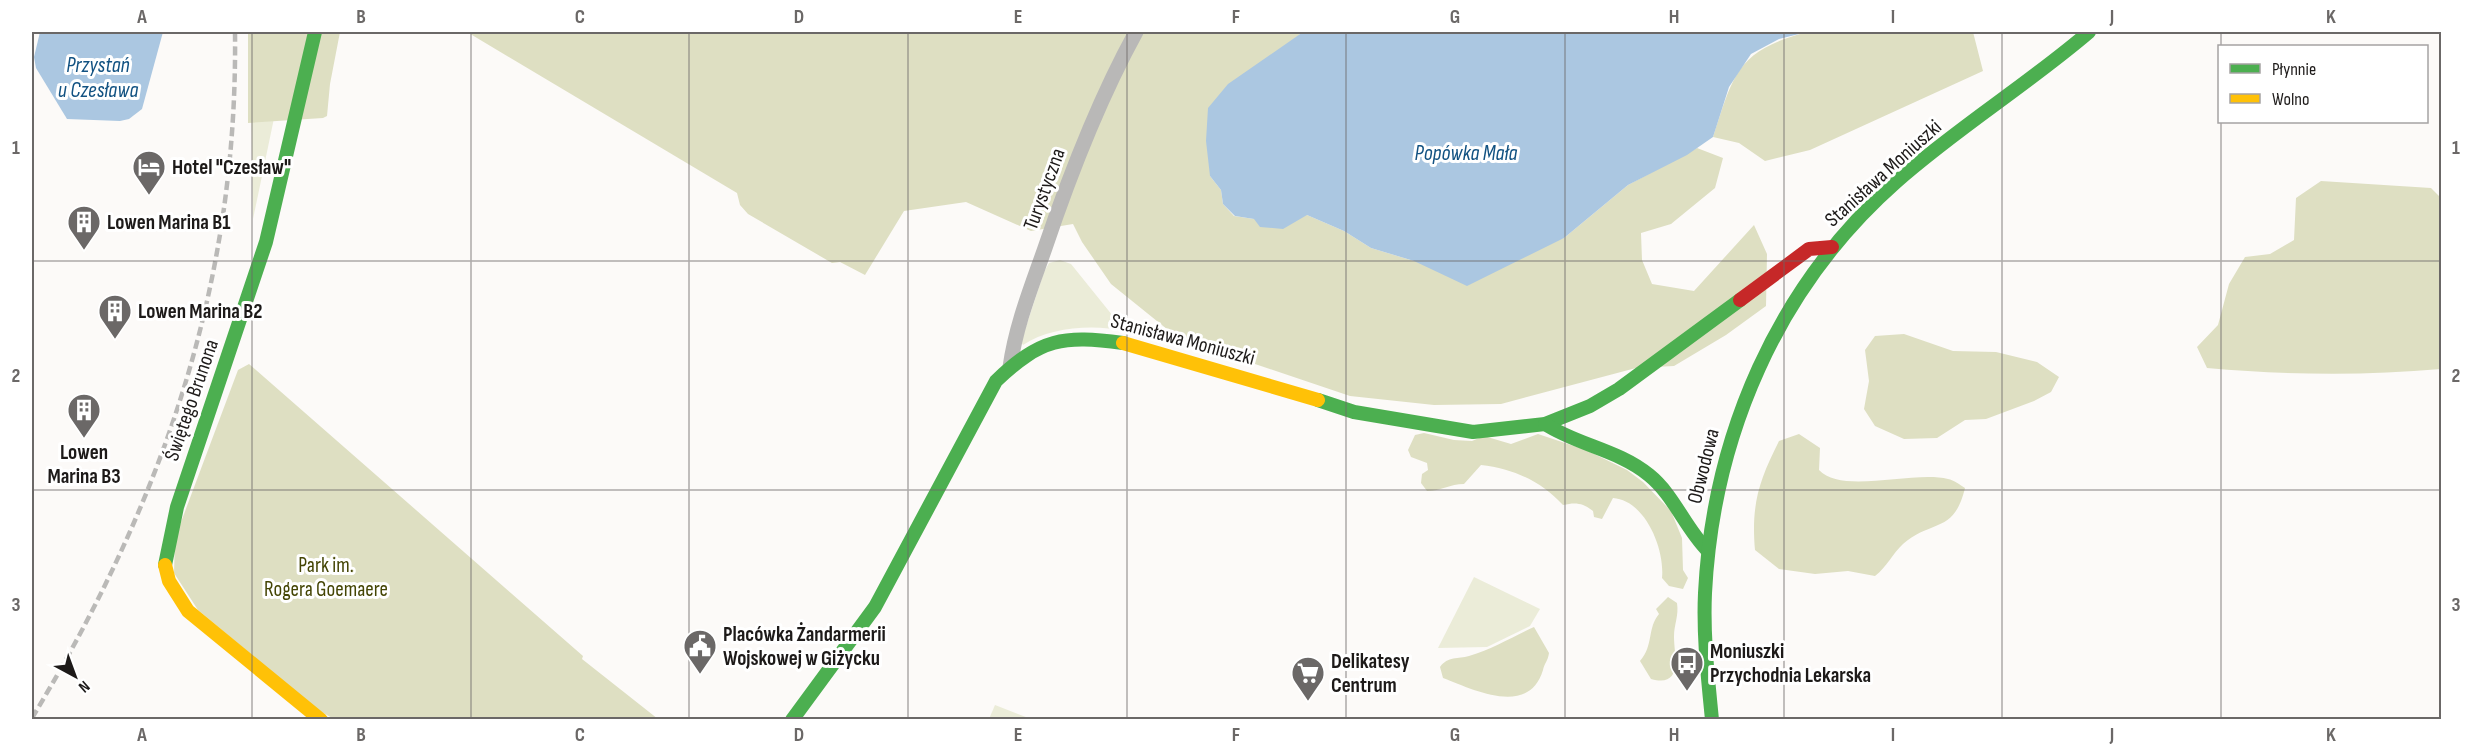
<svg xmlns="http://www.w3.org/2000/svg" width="2473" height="751" font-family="'Sofia Sans Condensed',sans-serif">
<rect width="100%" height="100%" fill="#fcfaf8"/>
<g fill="#ebecd8">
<polygon points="250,32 292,32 253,219"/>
<path d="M 1060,260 L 1071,264 L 1125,331 C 1093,324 1050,327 1023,345 L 1021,342 L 1044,272 L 1049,263 Z"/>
<polygon points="1474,577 1540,609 1530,626 1487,647 1438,648"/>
<polygon points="995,705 1031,719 989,719"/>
</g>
<g fill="#dedfc2">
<polygon points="248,32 340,32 330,84 327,116 323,118 248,123"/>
<polygon points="467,32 1303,32 1289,43 1210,176 1221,190 1223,204 1234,216 1254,219 1307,215 1344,231 1371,248 1414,261 1564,238 1628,185 1697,148 1723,158 1715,188 1671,224 1641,233 1642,260 1652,284 1694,291 1754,225 1767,254 1766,306 1726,335 1674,366 1636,368 1501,404 1434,405 1350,396 1178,338 1111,284 1082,242 1073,224 1031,231 966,202 904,211 865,275 840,262 832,263 748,214 740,205 737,193"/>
<path d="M 1807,32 L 1973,32 L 1983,71 L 1810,150 L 1765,161 L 1739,143 L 1713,137 C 1734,73 1737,51 1807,32 Z"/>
<path d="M 2321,181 L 2431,188 L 2441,198 L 2441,369 C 2363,376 2286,375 2207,368 L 2197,347 L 2218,325 L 2229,284 L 2245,257 L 2270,254 L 2294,240 L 2296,198 Z"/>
<polygon points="1904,334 1953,351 1996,352 2037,362 2059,377 2051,392 2034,401 1986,419 1965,420 1937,438 1904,439 1875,426 1864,409 1869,381 1865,350 1875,336"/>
<polygon points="249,364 583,656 582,659 658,719 334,719 318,710 198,610 174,573 175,538 238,370"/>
<path d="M 1424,433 L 1454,440 L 1472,441 L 1484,436 L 1511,444 L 1538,434 L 1586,450 L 1627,470 L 1643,482 L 1671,511 L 1682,538 L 1683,570 L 1688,578 L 1683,589 L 1669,586 L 1662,578 C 1665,549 1645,500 1613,498 L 1602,519 L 1594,517 L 1593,511 C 1583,503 1576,502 1563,505 C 1541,481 1514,469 1481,465 L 1464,484 C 1450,484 1441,491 1427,491 L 1421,483 L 1422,474 L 1428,470 L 1427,463 L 1411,457 L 1408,450 L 1415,435 Z"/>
<path d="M 1799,434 L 1820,448 L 1819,470 C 1842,495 1914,470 1948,479 C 1954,480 1960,485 1965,488 C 1954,534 1932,519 1903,544 C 1892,554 1887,567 1875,576 L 1848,571 L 1815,574 L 1779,569 L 1755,550 C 1751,504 1759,481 1779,441 Z"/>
<path d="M 1668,597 L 1677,603 C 1679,616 1674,624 1674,637 C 1674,655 1684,688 1651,679 L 1640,661 C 1654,645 1647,628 1659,614 L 1656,609 Z"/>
<path d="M 1534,627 L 1549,653 C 1548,661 1544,664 1543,670 C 1529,717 1474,690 1443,678 L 1440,667 C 1448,656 1458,659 1469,656 C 1493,649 1512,637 1534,627 Z"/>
</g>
<g fill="#abc7e1">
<polygon points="40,32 163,32 142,109 129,119 120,121 67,119 36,68 34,57"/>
<polygon points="1303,32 1807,32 1779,39 1751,54 1729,87 1713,137 1687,155 1628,185 1564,238 1467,286 1414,261 1371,248 1344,231 1307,215 1283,229 1260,227 1254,219 1235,216 1223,204 1221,190 1210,176 1206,141 1208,108 1228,84"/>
</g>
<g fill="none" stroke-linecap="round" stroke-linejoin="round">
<path stroke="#b9b8b7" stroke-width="15" d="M 1010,367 C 1016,325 1031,288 1045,248 C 1070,174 1098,101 1136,32"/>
<g stroke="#4caf50" stroke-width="14">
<polyline points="1318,400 1354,412 1473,432 1545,424 1590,406 1619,389 1740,300"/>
<path d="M 1545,424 C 1577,445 1619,450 1649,475 C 1674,495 1685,528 1708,551"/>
<polyline points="165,565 177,507 266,242 315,32"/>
<path d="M 792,720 L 875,607 L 996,381 C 1041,338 1063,335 1123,343"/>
<path d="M 1712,720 C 1708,678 1703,636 1705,593 C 1713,436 1777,287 1896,182 C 1957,128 2027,85 2089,32"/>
</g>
<g stroke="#ffc107" stroke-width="14">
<polyline points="1123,343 1318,400"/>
<polyline points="165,565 169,581 188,611 321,720"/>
</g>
<polyline stroke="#c62828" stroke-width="14" points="1740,300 1809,249 1832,247"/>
<path stroke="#bab9b7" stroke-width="4.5" stroke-dasharray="9 4.5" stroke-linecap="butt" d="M 32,718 C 162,503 238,286 235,32"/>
</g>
<path fill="none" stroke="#6b6867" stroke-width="1.5" stroke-opacity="0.55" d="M 252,32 L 252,720M 471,32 L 471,720M 689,32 L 689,720M 908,32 L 908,720M 1127,32 L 1127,720M 1346,32 L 1346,720M 1565,32 L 1565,720M 1784,32 L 1784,720M 2002,32 L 2002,720M 2221,32 L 2221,46M 2221,122 L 2221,720M 32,261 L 2442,261M 32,490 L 2442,490"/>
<defs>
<g id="hotel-pin" transform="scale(1.725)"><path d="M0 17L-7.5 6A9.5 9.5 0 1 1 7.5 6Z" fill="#6b6867" stroke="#fff"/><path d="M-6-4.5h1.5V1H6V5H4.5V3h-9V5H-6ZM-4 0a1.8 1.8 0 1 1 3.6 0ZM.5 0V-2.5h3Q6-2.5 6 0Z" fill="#fff"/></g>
<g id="building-pin" transform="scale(1.725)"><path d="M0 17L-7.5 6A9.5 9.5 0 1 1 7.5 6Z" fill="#6b6867" stroke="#fff"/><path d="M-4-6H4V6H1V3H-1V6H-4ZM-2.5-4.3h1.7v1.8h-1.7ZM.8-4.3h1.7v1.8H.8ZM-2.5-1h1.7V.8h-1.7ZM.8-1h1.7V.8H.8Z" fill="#fff"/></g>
<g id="civic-pin" transform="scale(1.725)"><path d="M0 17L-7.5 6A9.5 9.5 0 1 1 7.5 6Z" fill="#6b6867" stroke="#fff"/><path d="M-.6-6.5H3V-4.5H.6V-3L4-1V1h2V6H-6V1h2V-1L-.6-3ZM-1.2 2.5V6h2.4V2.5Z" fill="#fff"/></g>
<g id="bus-pin" transform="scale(1.725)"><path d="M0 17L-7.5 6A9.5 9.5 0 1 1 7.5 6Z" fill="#6b6867" stroke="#fff"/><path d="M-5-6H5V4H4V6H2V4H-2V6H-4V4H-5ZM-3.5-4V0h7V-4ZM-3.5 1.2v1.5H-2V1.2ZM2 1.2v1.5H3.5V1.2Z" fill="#fff"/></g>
<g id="supermarket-pin" transform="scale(1.725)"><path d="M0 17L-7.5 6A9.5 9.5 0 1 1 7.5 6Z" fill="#6b6867" stroke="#fff"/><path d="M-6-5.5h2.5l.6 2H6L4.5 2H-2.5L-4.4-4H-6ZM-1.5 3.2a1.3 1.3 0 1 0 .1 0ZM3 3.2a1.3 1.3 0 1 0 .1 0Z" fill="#fff"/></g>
</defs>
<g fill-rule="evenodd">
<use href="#hotel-pin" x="149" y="167"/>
<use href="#building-pin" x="84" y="222"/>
<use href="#building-pin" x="115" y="311"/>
<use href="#building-pin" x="84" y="410"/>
<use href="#civic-pin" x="700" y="646"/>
<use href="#bus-pin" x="1687" y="663"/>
<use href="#supermarket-pin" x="1308" y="673"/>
</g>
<g text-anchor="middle" stroke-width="6" stroke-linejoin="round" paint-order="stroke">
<g font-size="21" font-weight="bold" fill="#1d1a19" stroke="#fff" text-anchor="start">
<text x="172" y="174">Hotel "Czesław"</text>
<text x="107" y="229">Lowen Marina B1</text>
<text x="138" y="318">Lowen Marina B2</text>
<text x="84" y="459" text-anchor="middle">Lowen<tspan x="84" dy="24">Marina B3</tspan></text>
<text x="723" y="641">Placówka Żandarmerii<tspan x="723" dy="24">Wojskowej w Giżycku</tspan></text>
<text x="1710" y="658">Moniuszki<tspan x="1710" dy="24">Przychodnia Lekarska</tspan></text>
<text x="1331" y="668">Delikatesy<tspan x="1331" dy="24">Centrum</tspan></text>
</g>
<g font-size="21" fill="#1d1a19" stroke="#fff">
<text transform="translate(1883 173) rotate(-42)" y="7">Stanisława Moniuszki</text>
<text transform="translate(1044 189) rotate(-70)" y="7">Turystyczna</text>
<text transform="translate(1183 339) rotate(15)" y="7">Stanisława Moniuszki</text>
<text transform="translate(191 400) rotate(-71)" y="7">Świętego Brunona</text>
<text transform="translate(1703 466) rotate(-76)" y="7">Obwodowa</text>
</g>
<g font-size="21" fill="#444504" stroke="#fff">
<text x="326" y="572">Park im.<tspan x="326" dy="24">Rogera Goemaere</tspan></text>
</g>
<g font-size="22" font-style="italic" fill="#125282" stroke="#fff">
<text x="98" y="72">Przystań<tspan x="98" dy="25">u Czesława</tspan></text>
<text x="1466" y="160">Popówka Mała</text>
</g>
</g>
<rect width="2473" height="751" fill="none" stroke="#ffffff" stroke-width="66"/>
<rect x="2218" y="45" width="210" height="78" fill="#ffffff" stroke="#a5a3a3" stroke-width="1.5"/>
<rect x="2230" y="64" width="30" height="9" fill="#4caf50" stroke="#a5a3a3" stroke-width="1.5"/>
<text x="2272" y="75" font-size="18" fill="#1d1a19">Płynnie</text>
<rect x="2230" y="94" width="30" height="9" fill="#ffc107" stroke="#a5a3a3" stroke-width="1.5"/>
<text x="2272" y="105" font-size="18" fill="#1d1a19">Wolno</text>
<g transform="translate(75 676) rotate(139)" stroke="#ffffff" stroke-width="4.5" paint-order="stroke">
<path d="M0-4.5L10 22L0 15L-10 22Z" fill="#1d1a19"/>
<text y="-9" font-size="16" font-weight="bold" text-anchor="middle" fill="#1d1a19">N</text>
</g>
<rect x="33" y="33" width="2407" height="685" fill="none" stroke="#6b6867" stroke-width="2"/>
<g font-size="20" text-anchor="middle" font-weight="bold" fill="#6b6867">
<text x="142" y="23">A</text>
<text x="361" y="23">B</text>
<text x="580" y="23">C</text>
<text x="799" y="23">D</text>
<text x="1018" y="23">E</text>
<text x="1236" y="23">F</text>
<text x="1455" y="23">G</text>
<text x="1674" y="23">H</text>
<text x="1893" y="23">I</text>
<text x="2112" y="23">J</text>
<text x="2331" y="23">K</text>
<text x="16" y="154">1</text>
<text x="2456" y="154">1</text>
<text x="16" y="382">2</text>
<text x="2456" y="382">2</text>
<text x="16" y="611">3</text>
<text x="2456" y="611">3</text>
<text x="142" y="741">A</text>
<text x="361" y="741">B</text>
<text x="580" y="741">C</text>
<text x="799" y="741">D</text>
<text x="1018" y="741">E</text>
<text x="1236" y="741">F</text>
<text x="1455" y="741">G</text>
<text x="1674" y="741">H</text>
<text x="1893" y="741">I</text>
<text x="2112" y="741">J</text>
<text x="2331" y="741">K</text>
</g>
</svg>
